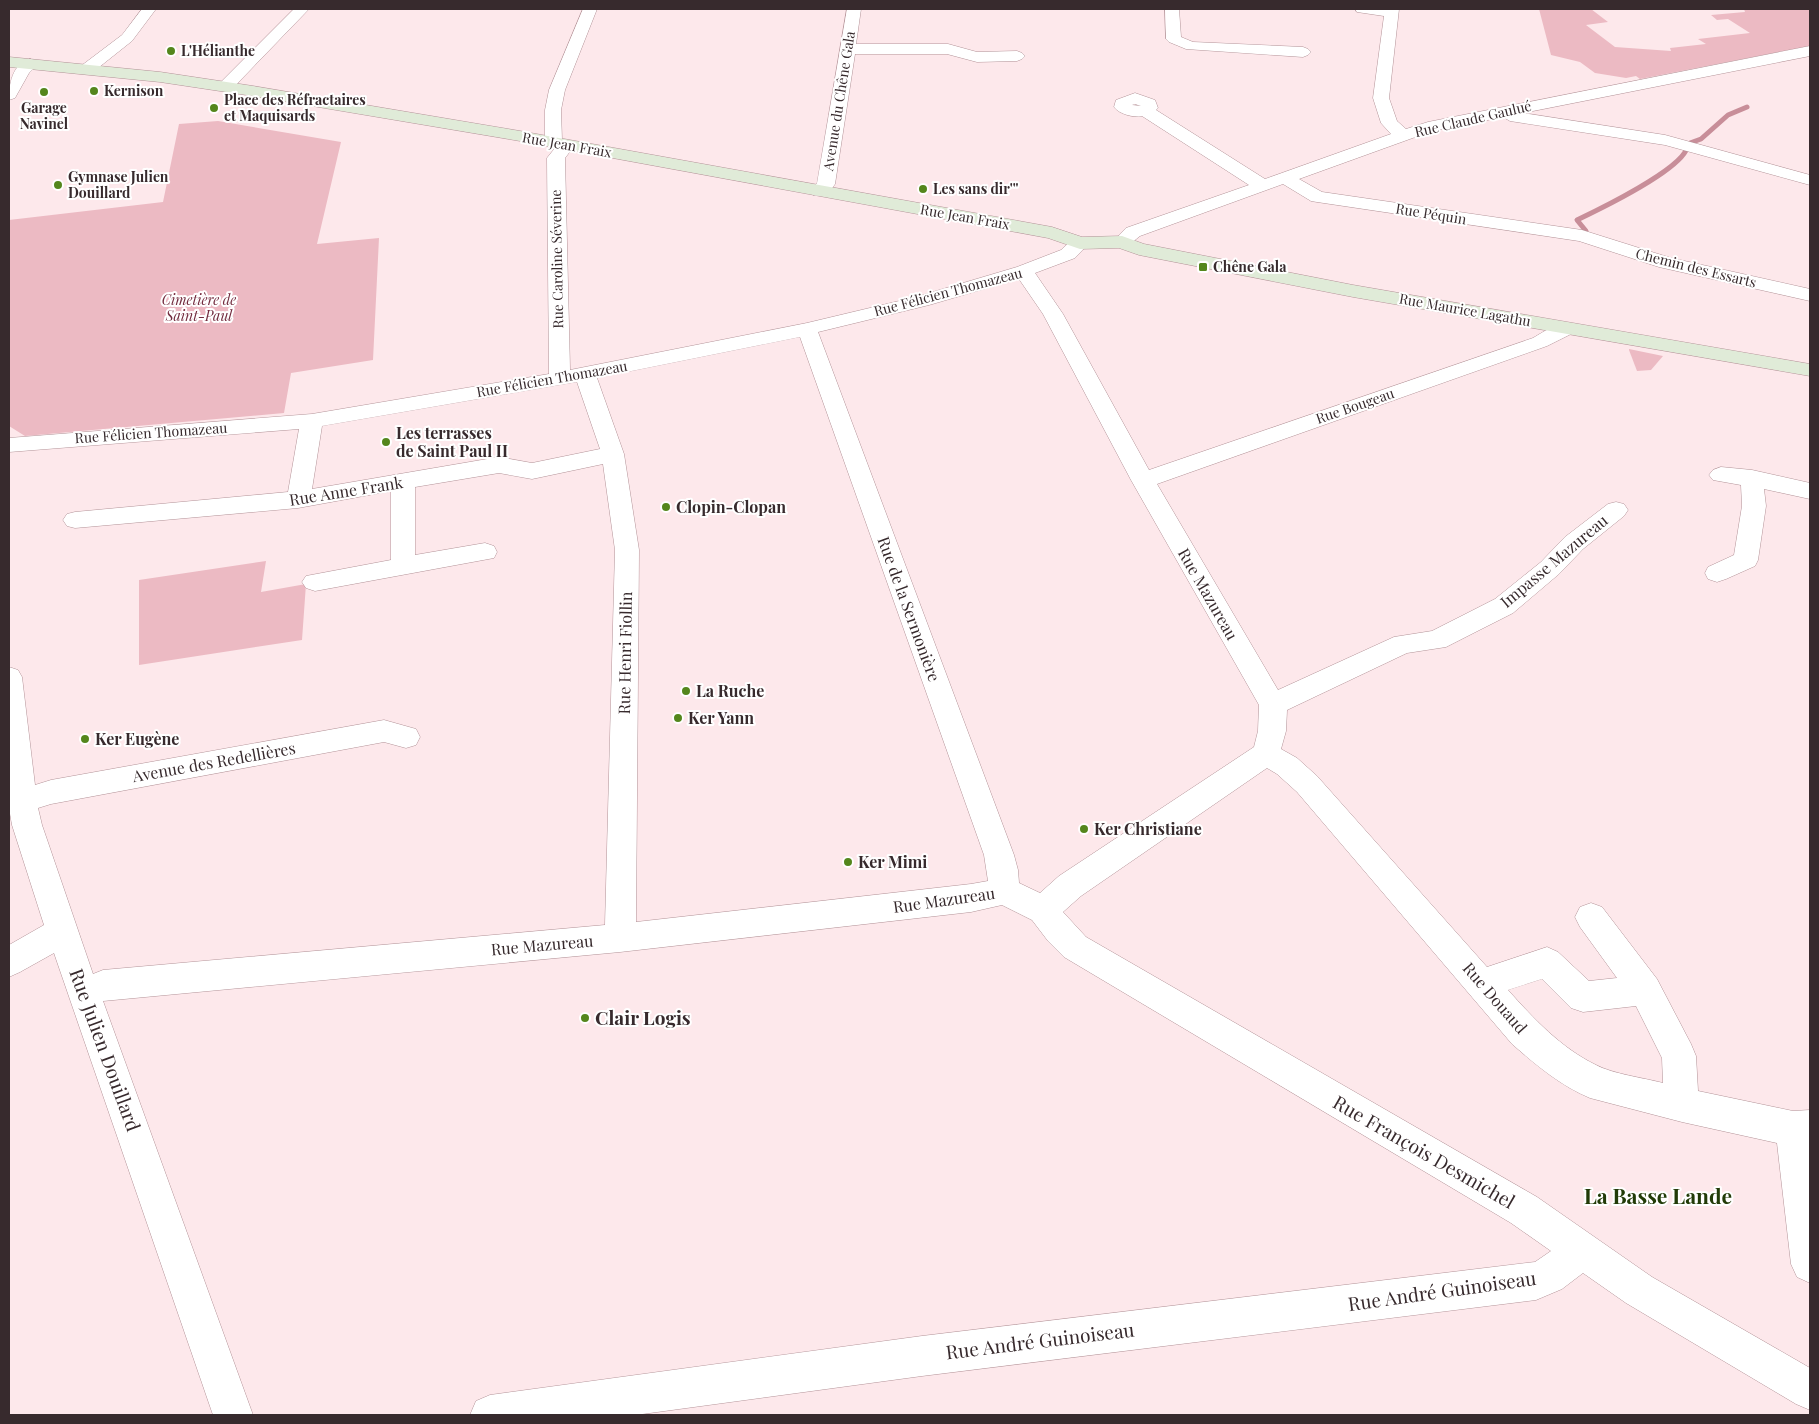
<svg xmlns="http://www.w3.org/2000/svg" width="1819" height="1424" font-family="'Playfair Display',serif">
<rect width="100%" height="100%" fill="#fde8eb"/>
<g fill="#ecbac3">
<polygon points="1539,9 1591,9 1608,22 1586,25 1615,47 1671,51 1670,48 1706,44 1698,39 1750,33 1728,19 1717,20 1711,15 1745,12 1744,9 1810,9 1810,46 1640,79 1636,76 1626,78 1595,73 1580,62 1551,55"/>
<polygon points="218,121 341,142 317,244 379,238 373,360 291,373 284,413 25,436 9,426 9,220 163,202 179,124"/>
<polygon points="1629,350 1629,349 1663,356 1651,370 1637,371"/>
<polygon points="266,561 261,592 306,584 302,640 139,665 139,580"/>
</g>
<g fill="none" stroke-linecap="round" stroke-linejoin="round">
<g stroke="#c88e99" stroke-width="5">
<polyline points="1690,143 1701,139 1728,115 1747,107"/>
<path d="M 1586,231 L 1577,220 C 1600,209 1680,170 1687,148"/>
</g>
<g stroke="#b39398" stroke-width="1">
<g id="street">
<polygon points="142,9 156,9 132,41 93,72 81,72 79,69 81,66 122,35"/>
<polygon points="294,9 309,9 231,90 219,90 217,87 219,84"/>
<path d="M 583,9 L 597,9 L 565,90 L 561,110 L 562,141 L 572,141 L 575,145 L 565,158 L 570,370 L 807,323 L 916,297 L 1017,267 L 1061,250 L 1073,239 L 1080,237 L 1087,239 L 1089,243 L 1075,258 L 1035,273 L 1063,314 L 1149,470 L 1533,338 C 1545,331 1559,321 1573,325 L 1576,329 L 1573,333 L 1547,346 L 1157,484 L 1278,690 L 1394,637 L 1432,631 L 1495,599 L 1541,562 L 1565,537 L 1608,504 L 1616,502 L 1624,504 L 1628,510 L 1624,516 L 1583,549 L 1559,574 L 1513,613 L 1446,647 L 1407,653 L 1287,710 L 1286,731 L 1281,749 L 1297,758 L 1317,776 L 1487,967 L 1547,947 L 1558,952 L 1589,981 L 1617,978 L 1580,927 L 1575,917 L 1580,907 L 1591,903 L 1602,907 L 1657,979 L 1691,1044 L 1696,1056 L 1698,1091 L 1793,1111 L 1810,1110 L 1810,1283 L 1797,1277 L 1791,1264 L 1777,1143 L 1682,1122 L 1590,1098 C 1561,1086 1536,1065 1512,1044 L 1297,792 L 1277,774 L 1267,768 L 1081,896 L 1063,912 L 1086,937 L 1537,1197 L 1652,1277 L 1810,1368 L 1810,1410 L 1796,1404 L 1626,1303 L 1583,1273 L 1562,1289 L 1536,1300 L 922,1376 L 635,1415 L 470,1415 L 476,1401 L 490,1395 L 922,1336 L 1535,1262 L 1551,1251 L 1511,1223 L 1064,957 L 1048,941 L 1032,920 L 1002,905 L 971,912 L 620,952 L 103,1001 L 253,1415 L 213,1415 L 54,953 L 20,972 L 9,977 L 9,945 L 44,925 L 12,825 L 9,808 L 9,667 L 18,670 L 22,677 L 35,785 L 51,780 L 384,720 L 416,729 L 420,737 L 416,745 L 406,748 L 384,742 L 51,804 L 38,808 L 42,825 L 93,974 L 103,970 L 605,925 L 615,550 L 603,464 L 532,479 L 499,473 L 415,487 L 415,555 L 485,543 L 494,546 L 497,552 L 494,558 L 315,591 L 306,588 L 302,582 L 306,576 L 391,560 L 391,491 L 298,508 L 75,528 L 67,526 L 63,520 L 67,514 L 75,512 L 288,492 L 299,429 L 9,452 L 9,438 L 312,414 L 549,374 L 547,158 L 555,148 L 548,147 L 545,143 L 545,110 L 549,90 ZM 1019,279 L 1043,314 L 1131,480 L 1259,705 L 1258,731 L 1254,747 L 1059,876 L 1040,893 L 1019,883 L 1018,870 L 1014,855 L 818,332 L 929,305 ZM 800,337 L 984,855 L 988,881 L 971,884 L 636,922 L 639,550 L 624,454 L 597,378 ZM 577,382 L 600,449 L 532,463 L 499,457 L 312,489 L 322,426 ZM 1542,979 L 1571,1008 L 1583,1012 L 1636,1006 L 1662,1058 L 1663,1083 C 1644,1078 1613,1074 1596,1065 C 1561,1048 1534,1019 1508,990 Z"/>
<path d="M 847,9 L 861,9 L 856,44 L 948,44 L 977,52 L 1017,51 L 1022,53 L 1025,56 L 1022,59 L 1017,61 L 977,62 L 947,54 L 855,54 L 835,184 C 829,193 823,197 813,195 L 810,191 L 817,183 Z"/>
<polygon points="1165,9 1179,9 1181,37 1193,42 1303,47 1308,49 1311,52 1308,55 1303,57 1186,49 1169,42 1166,39"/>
<path d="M 1355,9 L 1399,9 L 1389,98 L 1397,121 L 1406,129 L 1428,122 L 1810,46 L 1810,56 L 1523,113 L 1665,135 L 1810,175 L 1810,185 L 1665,145 L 1510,121 L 1503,117 L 1432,131 L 1299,179 L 1322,192 L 1582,230 L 1671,258 L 1810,289 L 1810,301 L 1659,267 L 1579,241 L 1317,202 L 1311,201 L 1283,184 L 1140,236 C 1131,243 1127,249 1115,246 L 1113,242 L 1126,228 L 1249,185 L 1142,116 C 1134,118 1119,114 1114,107 L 1116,100 L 1135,93 L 1155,100 L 1158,108 L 1156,110 L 1265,179 L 1391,134 L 1381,123 L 1373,98 L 1384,16 L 1357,12 ZM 1135,104 L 1141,106 L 1132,105 Z"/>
<path d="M 30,59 L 36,61 L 38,64 L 29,73 L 15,98 L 9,100 C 9,84 12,64 30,59 Z"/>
<polygon points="1721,467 1752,470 1810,483 1810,499 1764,489 1766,506 1758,560 1755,566 1726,579 1717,582 1708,579 1705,573 1708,567 1734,555 1742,506 1741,485 1713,480 1709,475 1713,470"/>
</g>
</g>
<g stroke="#b39398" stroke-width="1">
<polygon id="secondary" points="9,57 160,72 253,86 520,131 1052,227 1082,237 1122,236 1144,244 1353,285 1810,364 1810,376 1353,297 1139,255 1119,248 1080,249 1048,238 520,141 253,96 160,82 9,67"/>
</g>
<use href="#street" fill="#fff" fill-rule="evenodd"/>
<use href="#secondary" fill="#e0ebd8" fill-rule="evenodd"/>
</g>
<g fill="#54861c" stroke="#fff" stroke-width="2">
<circle cx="171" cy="51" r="5"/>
<circle cx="94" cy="91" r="5"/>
<circle cx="44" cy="92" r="5"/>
<circle cx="214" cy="108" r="5"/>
<circle cx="58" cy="185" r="5"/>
<circle cx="923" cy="189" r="5"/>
<rect x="1198" y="262" width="10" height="10" rx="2.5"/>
<circle cx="386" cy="442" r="5"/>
<circle cx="666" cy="507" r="5"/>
<circle cx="686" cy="691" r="5"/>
<circle cx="678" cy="718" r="5"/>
<circle cx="85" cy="739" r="5"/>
<circle cx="1084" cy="829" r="5"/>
<circle cx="848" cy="862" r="5"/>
<circle cx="585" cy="1018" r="5"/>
</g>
<g text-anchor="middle" stroke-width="4" stroke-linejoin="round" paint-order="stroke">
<g font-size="14" font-weight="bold" fill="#372a2d" stroke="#fff" text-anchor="start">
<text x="181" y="56">L'Hélianthe</text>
<text x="104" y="96">Kernison</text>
<text x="224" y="105">Place des Réfractaires<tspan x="224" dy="16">et Maquisards</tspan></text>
<text x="44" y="113" text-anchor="middle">Garage<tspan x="44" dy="16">Navinel</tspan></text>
<text x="68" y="182">Gymnase Julien<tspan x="68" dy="16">Douillard</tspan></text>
<text x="933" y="194">Les sans dir'''</text>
<text x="1213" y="272">Chêne Gala</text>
</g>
<g font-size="14" fill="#372a2d" stroke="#fff">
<text transform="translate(839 101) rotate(-81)" y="5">Avenue du Chêne Gala</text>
<text transform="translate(1473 119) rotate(-13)" y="5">Rue Claude Gaulué</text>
<text transform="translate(567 145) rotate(10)" y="5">Rue Jean Fraix</text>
<text transform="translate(1431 214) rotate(9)" y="5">Rue Péquin</text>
<text transform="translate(965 217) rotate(10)" y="5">Rue Jean Fraix</text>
<text transform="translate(557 259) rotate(-91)" y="5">Rue Caroline Séverine</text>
<text transform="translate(1696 268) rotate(14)" y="5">Chemin des Essarts</text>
<text transform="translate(948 292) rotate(-15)" y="5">Rue Félicien Thomazeau</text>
<text transform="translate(1465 310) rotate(10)" y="5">Rue Maurice Lagathu</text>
<text transform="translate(552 379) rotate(-10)" y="5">Rue Félicien Thomazeau</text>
<text transform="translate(1355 406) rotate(-19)" y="5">Rue Bougeau</text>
<text transform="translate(151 433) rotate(-4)" y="5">Rue Félicien Thomazeau</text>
</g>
<g font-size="14" font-style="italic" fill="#722b3e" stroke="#fff">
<text x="199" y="305">Cimetière de<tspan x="199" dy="16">Saint-Paul</tspan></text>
</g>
<g font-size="16" font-weight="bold" fill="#372a2d" stroke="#fff" text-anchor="start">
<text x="396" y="439">Les terrasses<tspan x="396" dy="18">de Saint Paul II</tspan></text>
<text x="676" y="513">Clopin-Clopan</text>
<text x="696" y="697">La Ruche</text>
<text x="688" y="724">Ker Yann</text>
<text x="95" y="745">Ker Eugène</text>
<text x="1094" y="835">Ker Christiane</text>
<text x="858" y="868">Ker Mimi</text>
</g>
<g font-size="16" fill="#372a2d" stroke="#fff">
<text transform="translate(346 491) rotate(-9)" y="6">Rue Anne Frank</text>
<text transform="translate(1554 561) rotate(-40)" y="6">Impasse Mazureau</text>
<text transform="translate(1208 594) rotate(60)" y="6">Rue Mazureau</text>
<text transform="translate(909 609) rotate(70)" y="6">Rue de la Sermonière</text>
<text transform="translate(625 653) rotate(-89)" y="6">Rue Henri Fiollin</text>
<text transform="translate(214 762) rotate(-10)" y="6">Avenue des Redellières</text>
<text transform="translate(944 900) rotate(-8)" y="6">Rue Mazureau</text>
<text transform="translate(542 945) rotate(-5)" y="6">Rue Mazureau</text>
<text transform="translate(1495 998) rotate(49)" y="6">Rue Douaud</text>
</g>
<g font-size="19" font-weight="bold" fill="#372a2d" stroke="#fff" text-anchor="start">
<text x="595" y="1025">Clair Logis</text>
</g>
<g font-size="19" fill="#372a2d" stroke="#fff">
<text transform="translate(105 1050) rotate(70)" y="7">Rue Julien Douillard</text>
<text transform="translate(1424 1152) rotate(30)" y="7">Rue François Desmichel</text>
<text transform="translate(1442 1291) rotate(-8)" y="7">Rue André Guinoiseau</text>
<text transform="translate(1040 1341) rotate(-7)" y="7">Rue André Guinoiseau</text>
</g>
<g font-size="21" font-weight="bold" fill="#223b08" stroke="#fff">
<text x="1658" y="1204">La Basse Lande</text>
</g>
</g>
<rect width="1819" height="1424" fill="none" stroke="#372a2d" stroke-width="20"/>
</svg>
